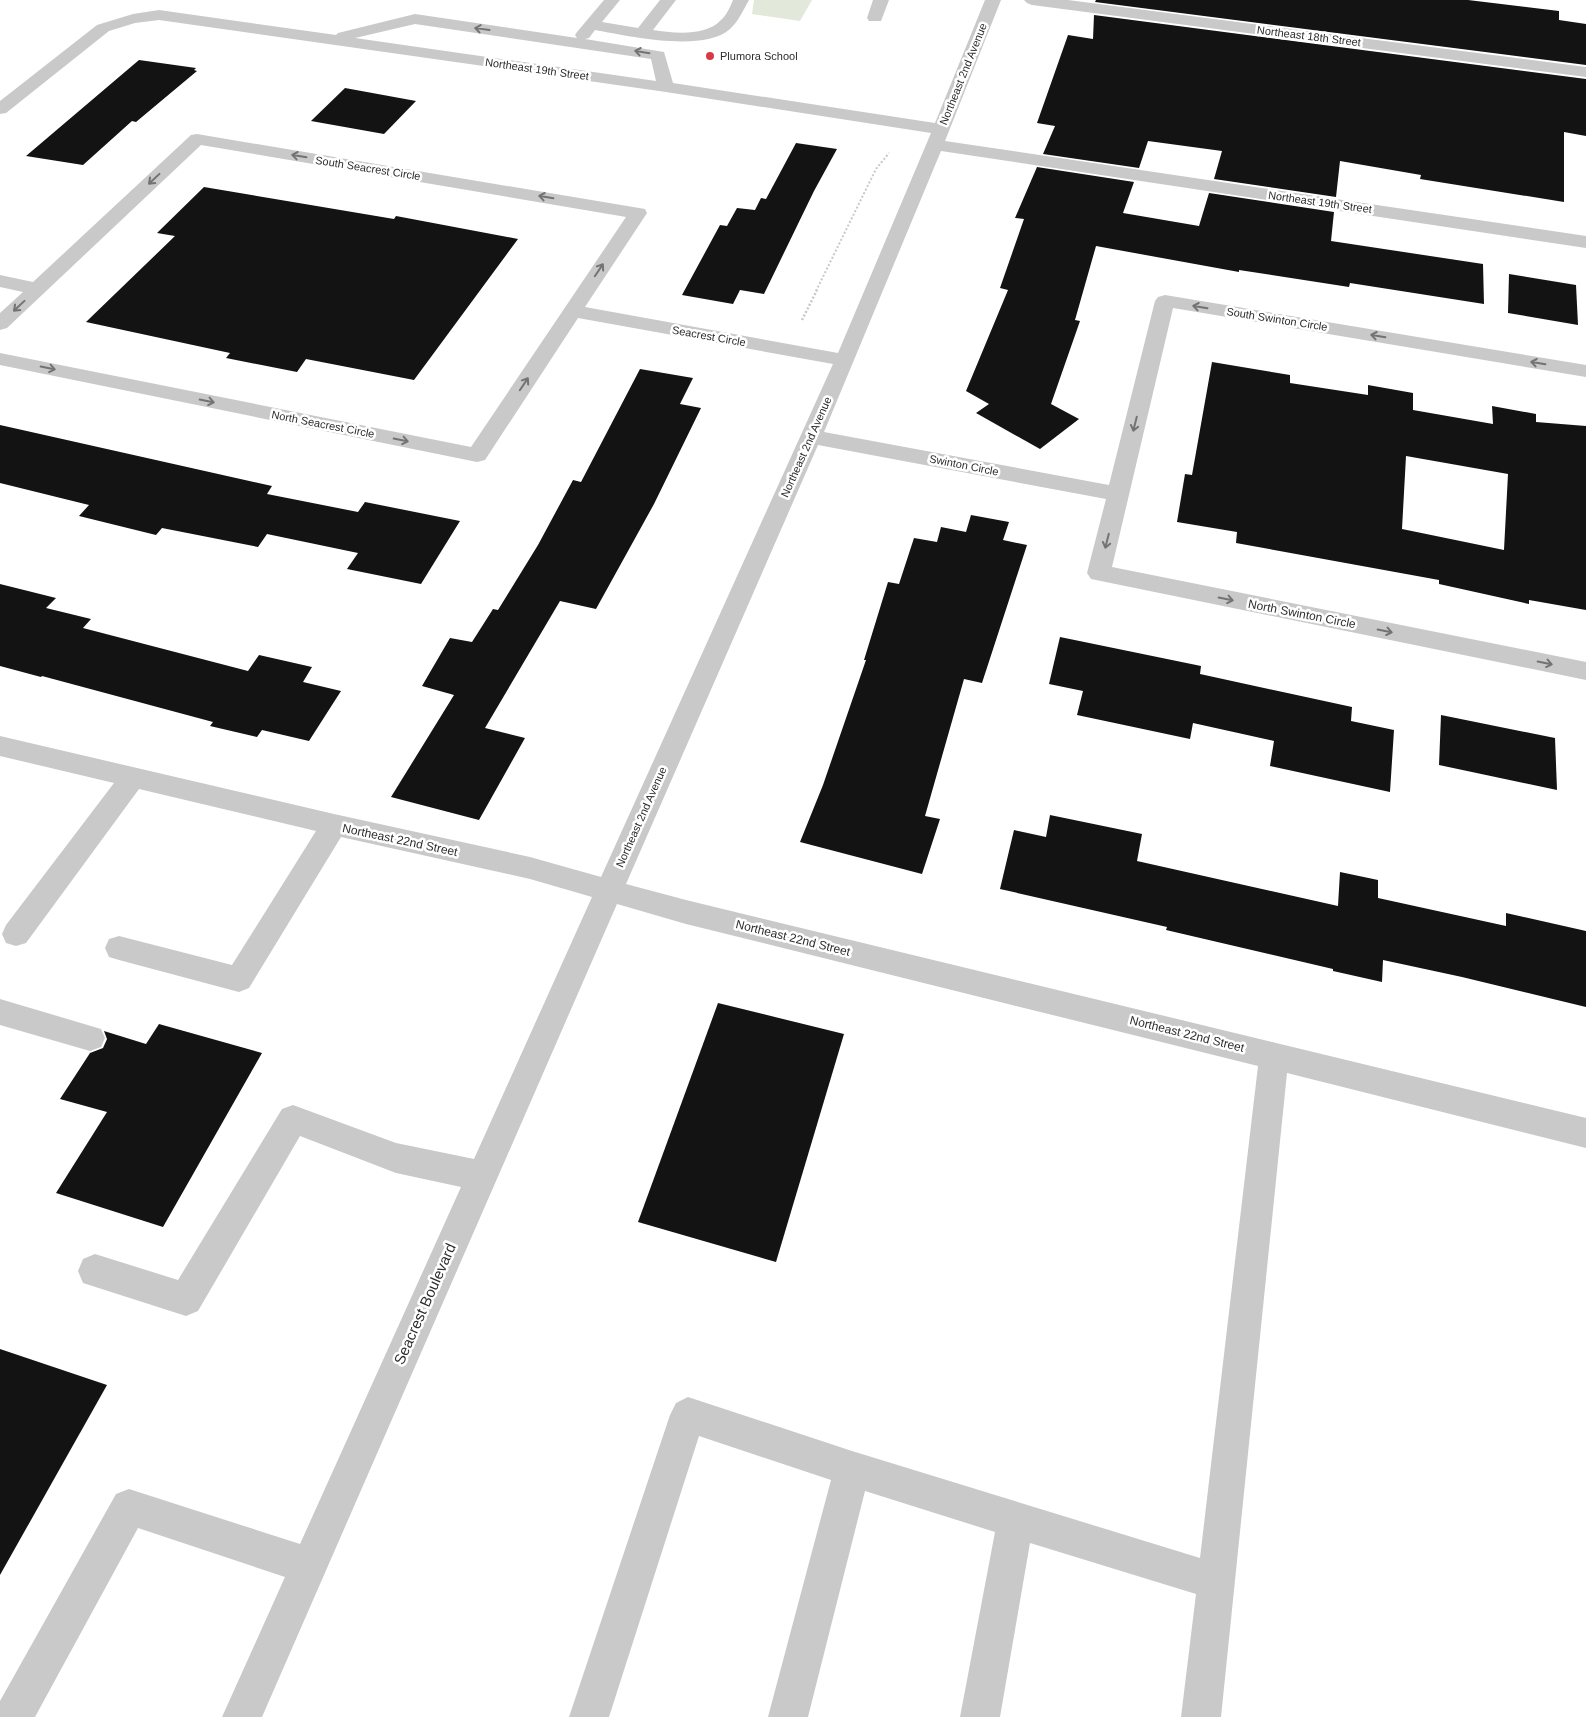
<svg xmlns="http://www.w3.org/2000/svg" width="1586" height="1717" font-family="Helvetica,sans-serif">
<rect width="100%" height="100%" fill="#fff"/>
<polygon fill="#e2e9da" points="754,0 812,0 800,21 752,14"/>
<g fill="#131313" fill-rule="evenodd">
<polygon points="1096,0 1468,0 1559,11 1559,20 1586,24 1586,65 1095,2"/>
<polygon points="1094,15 1586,79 1586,136 1564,132 1564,202 1420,179 1421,175 1340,161 1336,197 1214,179 1222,151 1148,141 1139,168 1043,154 1055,126 1037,123 1068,35 1093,39"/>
<polygon points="139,60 196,68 194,70 197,71 136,122 132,121 83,165 26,156"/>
<polygon points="345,88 416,101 384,134 311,121"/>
<polygon points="796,143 837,149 814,191 764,294 740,290 733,304 682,295 720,225 727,226 737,208 755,210 761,198 766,199"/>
<polygon points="1037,167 1134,182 1123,213 1199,226 1209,193 1334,212 1331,241 1483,264 1484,304 1350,283 1349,287 1239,270 1239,272 1096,246 1075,320 1080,321 1051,404 1079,419 1040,449 976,413 989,404 966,391 1008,290 1000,288 1024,219 1015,218"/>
<polygon points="204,187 394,219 396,216 518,239 414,380 306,359 297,372 226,358 230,353 86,322 175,236 157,233"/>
<polygon points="1509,274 1576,285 1578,325 1508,313"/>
<path d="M 1212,362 L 1290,375 L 1290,383 L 1368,395 L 1368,385 L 1413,393 L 1413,410 L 1493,424 L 1492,406 L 1536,414 L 1536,422 L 1586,426 L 1586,610 L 1529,600 L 1529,604 L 1439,584 L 1439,580 L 1236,543 L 1237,532 L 1177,522 L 1185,474 L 1192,475 ZM 1406,456 L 1508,474 L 1504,550 L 1402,529 Z"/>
<polygon points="640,369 693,378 680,404 701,408 654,504 596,609 560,601 485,728 525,738 479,820 391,797 454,695 422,686 450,638 472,642 493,609 498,610 538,545 573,480 581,482"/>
<polygon points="0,425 272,486 267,494 358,512 365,502 460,521 421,584 347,569 358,553 267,534 258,547 162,528 156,535 79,516 89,505 0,483"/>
<polygon points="971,515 1009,522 1003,540 1027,545 982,683 964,679 925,816 940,819 922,874 800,842 823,785 866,660 864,660 888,582 899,584 914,538 937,542 941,527 966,532"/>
<polygon points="0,584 56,598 46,608 91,619 83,628 248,671 259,655 312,667 303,682 341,691 309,741 262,730 257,737 210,726 213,722 42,676 41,677 0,666"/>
<polygon points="1060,637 1201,666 1200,674 1352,707 1351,721 1394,730 1390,792 1270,766 1274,741 1193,723 1190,739 1077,715 1083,691 1049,684"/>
<polygon points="1441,715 1555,738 1557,790 1439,765"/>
<polygon points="1050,815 1142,834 1137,861 1338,906 1340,872 1378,880 1378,898 1506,926 1506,913 1586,931 1586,1007 1462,977 1383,960 1382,982 1333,971 1333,969 1166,930 1167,927 1000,889 1014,830 1046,837"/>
<polygon points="718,1003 844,1034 776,1262 638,1222"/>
<polygon points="159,1024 262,1053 163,1227 56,1193 107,1112 60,1099 90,1053 103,1048 107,1039 104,1031 146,1044"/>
<polygon points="0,1349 107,1385 0,1575"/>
</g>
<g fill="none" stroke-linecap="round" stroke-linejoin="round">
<polyline stroke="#c9c9c9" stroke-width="2" stroke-dasharray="2 2" stroke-linecap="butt" points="816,291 876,169 889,153"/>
<polyline stroke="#c9c9c9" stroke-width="2.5" stroke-dasharray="2 2" stroke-linecap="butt" points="802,320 817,290"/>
<g fill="#c9c9c9" fill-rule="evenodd">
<path d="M 604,0 L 620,0 L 602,22 L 638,28 L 660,0 L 676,0 L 653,30 C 673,33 705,37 721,20 C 727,15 730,7 733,0 L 749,0 C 743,10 739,21 730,29 C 703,53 628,36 595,30 L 589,38 L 585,39 L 664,52 L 673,83 L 935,123 L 985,0 L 1001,0 L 945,141 L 1586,236 L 1586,248 L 941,151 L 824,432 L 1109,485 L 1155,301 L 1158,297 L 1165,295 L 1586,365 L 1586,377 L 1173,308 L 1112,567 L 1586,662 L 1586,680 L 1091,579 L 1087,573 L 1106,499 L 818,445 L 626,884 L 686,900 L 1586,1118 L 1586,1148 L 1287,1073 L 1221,1717 L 1181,1717 L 1196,1594 L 1030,1543 L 1000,1717 L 960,1717 L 995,1532 L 865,1491 L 808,1717 L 768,1717 L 831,1480 L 699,1436 L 609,1717 L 569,1717 L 670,1415 L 676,1403 L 688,1397 L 852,1451 L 1200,1558 L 1258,1066 L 686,924 L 617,904 L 262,1717 L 222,1717 L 285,1577 L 138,1528 L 35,1717 L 0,1717 L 0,1701 L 116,1494 L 129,1489 L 300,1544 L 461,1187 L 396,1173 L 300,1136 L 198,1311 L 186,1316 L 83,1283 L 78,1271 L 83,1259 L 95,1254 L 178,1280 L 282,1109 L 293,1105 L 396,1143 L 474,1159 L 592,897 L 530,879 L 341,837 L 249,988 L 239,992 L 119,960 L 109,957 L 105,948 L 109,939 L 119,936 L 232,965 L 316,831 L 139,789 L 26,943 L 16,946 L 6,943 L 2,934 L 6,925 L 114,783 L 0,756 L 0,736 L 334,814 L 530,857 L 601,877 L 833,364 L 578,318 L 485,460 L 477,462 L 0,365 L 0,353 L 471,447 L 626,217 L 201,145 L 7,328 L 0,330 L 0,313 L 23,292 L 0,287 L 0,275 L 33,282 L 191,135 L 197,134 L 645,209 L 647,213 L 585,307 L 838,353 L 931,133 L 666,92 L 159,20 L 135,23 L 109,31 L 6,113 L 0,114 L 0,101 L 97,25 L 133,14 L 159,10 L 336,35 L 338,33 L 415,14 L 577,38 L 575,35 L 577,32 ZM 415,24 L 651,59 L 656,81 L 355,38 Z"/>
<polygon points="873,0 889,0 881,21 869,21 867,18"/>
<polygon points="1024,0 1068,0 1586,67 1586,77 1032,5 1027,3"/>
<polygon points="0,999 101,1029 105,1038 101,1047 90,1051 0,1025"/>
</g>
</g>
<defs><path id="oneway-shaft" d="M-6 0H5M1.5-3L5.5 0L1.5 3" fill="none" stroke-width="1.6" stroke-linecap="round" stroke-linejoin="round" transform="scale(1.25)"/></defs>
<g stroke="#737373">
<use href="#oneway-shaft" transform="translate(482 29) rotate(-172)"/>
<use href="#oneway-shaft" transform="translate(642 52) rotate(-171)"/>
<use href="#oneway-shaft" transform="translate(299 156) rotate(-171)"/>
<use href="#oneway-shaft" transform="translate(154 179) rotate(137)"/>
<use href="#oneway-shaft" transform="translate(546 197) rotate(-171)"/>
<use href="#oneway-shaft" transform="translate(599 270) rotate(-56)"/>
<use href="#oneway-shaft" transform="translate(19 306) rotate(137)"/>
<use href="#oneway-shaft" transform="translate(1200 307) rotate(-171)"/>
<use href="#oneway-shaft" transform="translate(1378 336) rotate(-171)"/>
<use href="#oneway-shaft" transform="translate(1538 363) rotate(-171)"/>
<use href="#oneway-shaft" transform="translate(48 368) rotate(11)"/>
<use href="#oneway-shaft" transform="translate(524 384) rotate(-56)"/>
<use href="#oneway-shaft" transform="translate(207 401) rotate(11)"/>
<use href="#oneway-shaft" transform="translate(1135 424) rotate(104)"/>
<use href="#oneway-shaft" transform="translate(401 440) rotate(11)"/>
<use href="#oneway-shaft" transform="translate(1107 541) rotate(104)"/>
<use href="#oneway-shaft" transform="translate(1226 599) rotate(11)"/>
<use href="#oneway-shaft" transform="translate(1385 631) rotate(11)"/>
<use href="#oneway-shaft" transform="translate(1545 663) rotate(11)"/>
</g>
<circle fill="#d63b43" stroke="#fff" stroke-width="2" cx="710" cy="56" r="5"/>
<g text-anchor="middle" stroke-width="5" stroke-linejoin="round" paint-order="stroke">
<g font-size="11" fill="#2c2c2c" stroke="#fff">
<text transform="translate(1309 36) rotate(7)" y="4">Northeast 18th Street</text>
<text transform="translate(537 69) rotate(8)" y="4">Northeast 19th Street</text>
<text transform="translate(963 74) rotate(-68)" y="4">Northeast 2nd Avenue</text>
<text transform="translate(368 168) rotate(9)" y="4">South Seacrest Circle</text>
<text transform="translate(1320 202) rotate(8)" y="4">Northeast 19th Street</text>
<text transform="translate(1277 319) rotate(9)" y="4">South Swinton Circle</text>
<text transform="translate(709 336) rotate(10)" y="4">Seacrest Circle</text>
<text transform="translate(323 424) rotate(11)" y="4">North Seacrest Circle</text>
<text transform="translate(806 447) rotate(-66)" y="4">Northeast 2nd Avenue</text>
<text transform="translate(964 465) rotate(11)" y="4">Swinton Circle</text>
<text transform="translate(641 817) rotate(-66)" y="4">Northeast 2nd Avenue</text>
</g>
<g font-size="11" fill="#2c2c2c" stroke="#fff" text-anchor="start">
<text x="720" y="60">Plumora School</text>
</g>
<g font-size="12" fill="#2c2c2c" stroke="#fff">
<text transform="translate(1302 614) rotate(11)" y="4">North Swinton Circle</text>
<text transform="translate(400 840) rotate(12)" y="4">Northeast 22nd Street</text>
<text transform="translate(793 938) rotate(14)" y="4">Northeast 22nd Street</text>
<text transform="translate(1187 1034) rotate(14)" y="4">Northeast 22nd Street</text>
</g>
<g font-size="15" fill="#2c2c2c" stroke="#fff">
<text transform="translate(425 1304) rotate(-66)" y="5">Seacrest Boulevard</text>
</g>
</g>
</svg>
